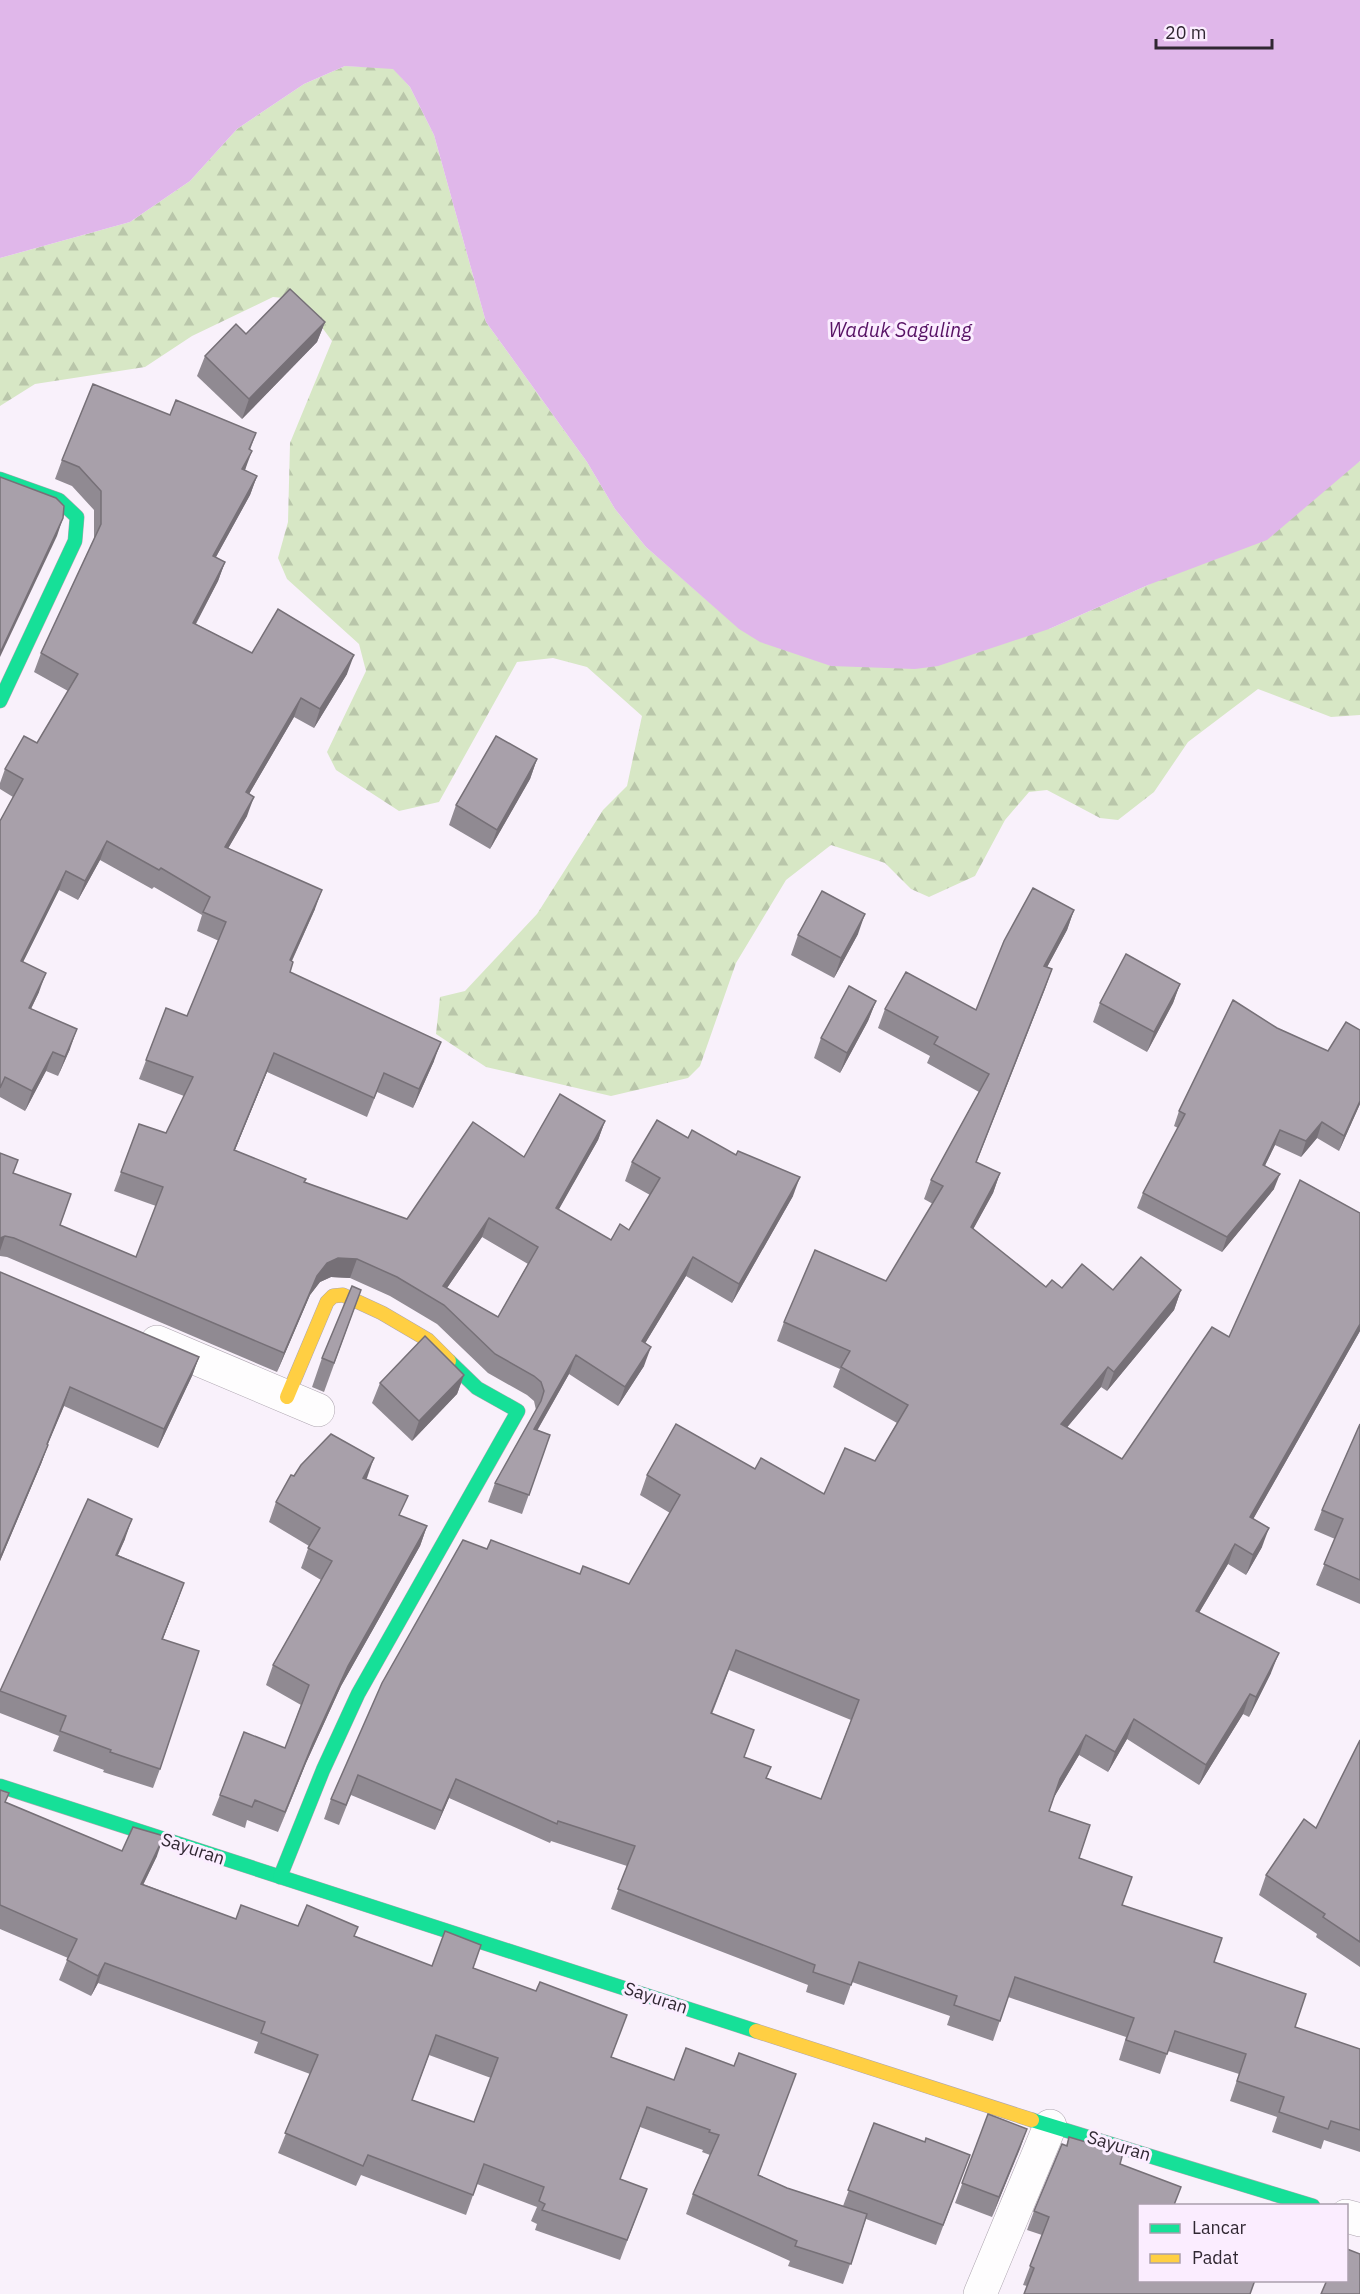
<svg xmlns="http://www.w3.org/2000/svg" width="1360" height="2294" font-family="'IBM Plex Sans',sans-serif">
<defs>
<pattern id="forest-firs" width="22" height="20" patternUnits="userSpaceOnUse" patternTransform="scale(1.5)"><rect width="22" height="20" fill="#d7e7c5"/><path d="M5 1l3.5 6h-7zM16 11l3.5 6h-7z" fill="#b9c6aa"/></pattern>
</defs>
<rect width="100%" height="100%" fill="#f9f1fb"/>
<polygon fill="url(#forest-firs)" points="345,66 393,68 410,87 434,135 486,322 587,462 615,509 646,547 740,629 1049,629 1148,585 1360,461 1360,715 1331,717 1258,689 1188,742 1154,792 1118,820 1100,818 1047,790 1029,792 1005,820 975,876 929,897 911,889 885,863 831,845 786,880 736,963 700,1066 688,1078 611,1096 486,1067 436,1034 440,997 465,991 537,914 603,810 627,786 642,716 587,667 553,658 517,662 439,802 399,811 336,770 327,752 366,671 359,644 287,579 278,558 288,522 290,443 332,341 310,311 294,299 273,297 192,336 145,367 35,384 0,406 0,258 130,222 190,181 237,129 304,84"/>
<polygon fill="#e0b7ea" points="0,0 1360,0 1360,461 1267,540 1148,585 1049,629 938,666 915,669 831,666 760,642 739,629 646,547 615,509 587,462 486,322 434,135 410,87 393,69 345,66 304,84 237,129 190,181 130,222 0,258"/>
<g fill="none" stroke-linecap="round" stroke-linejoin="round">
<g stroke="#aea6b0" stroke-width="34">
<g id="street">
<polyline points="157,1342 318,1410"/>
<polyline points="1346,2216 1360,2220"/>
<polyline points="980,2294 1050,2126"/>
</g>
</g>
<g stroke="#aea6b0" stroke-width="15">
<g id="fast">
<polyline points="0,479 59,500 77,517 75,541 0,701"/>
<polyline points="0,1786 756,2031"/>
<polyline points="280,1877 323,1770 358,1694 518,1411 477,1388 449,1361"/>
<polyline points="1032,2120 1313,2206"/>
</g>
</g>
<g stroke="#aea6b0" stroke-width="15">
<g id="slow">
<polyline points="287,1397 327,1302 333,1296 343,1295 382,1313 428,1340 449,1361"/>
<polyline points="756,2031 1032,2120"/>
</g>
</g>
<use href="#street" stroke="#fefdfe" stroke-width="33"/>
<use href="#fast" stroke="#16e098" stroke-width="14"/>
<use href="#slow" stroke="#ffcf43" stroke-width="14"/>
</g>
<g fill="#908a92" fill-rule="evenodd">
<polygon points="325,322 317,342 242,419 197,376 205,356 246,334"/>
<path d="M 170,415 L 256,433 L 250,450 L 245,470 L 257,476 L 250,495 L 216,557 L 225,562 L 218,581 L 196,624 L 252,653 L 347,674 L 314,728 L 294,717 L 249,794 L 247,816 L 228,848 L 315,909 L 292,961 L 290,972 L 434,1061 L 413,1108 L 377,1092 L 367,1117 L 267,1072 L 235,1150 L 304,1182 L 407,1219 L 524,1157 L 605,1121 L 598,1140 L 558,1210 L 611,1240 L 629,1230 L 650,1195 L 625,1181 L 632,1162 L 793,1196 L 732,1303 L 686,1276 L 645,1343 L 644,1366 L 618,1406 L 569,1374 L 537,1431 L 550,1435 L 522,1514 L 488,1502 L 495,1483 L 536,1410 L 534,1401 L 527,1395 L 488,1373 L 437,1324 L 390,1296 L 350,1278 L 331,1277 L 320,1282 L 310,1295 L 277,1372 L 7,1257 L 0,1256 L 0,1153 L 13,1173 L 60,1225 L 136,1257 L 156,1206 L 114,1191 L 139,1124 L 166,1133 L 184,1096 L 139,1079 L 166,1008 L 187,1016 L 219,941 L 197,931 L 202,915 L 154,887 L 152,889 L 100,860 L 78,900 L 59,890 L 23,962 L 39,992 L 31,1009 L 70,1049 L 58,1076 L 46,1071 L 25,1111 L 0,1097 L 0,821 L 13,797 L 0,789 L 0,783 L 5,769 L 37,743 L 68,691 L 34,672 L 41,653 L 94,539 L 94,510 L 72,486 L 55,479 L 62,460 ZM 482,1237 L 528,1264 L 498,1317 L 447,1288 Z"/>
<polygon points="537,759 530,779 490,849 449,825 456,805"/>
<path d="M 1074,910 L 1067,930 L 1047,967 L 1052,969 L 976,1162 L 1000,1173 L 993,1193 L 973,1229 L 1046,1287 L 1113,1290 L 1181,1290 L 1174,1310 L 1107,1391 L 1101,1387 L 1067,1427 L 1122,1459 L 1229,1337 L 1360,1213 L 1360,1331 L 1253,1519 L 1262,1547 L 1246,1575 L 1228,1564 L 1199,1613 L 1271,1673 L 1249,1717 L 1243,1714 L 1199,1785 L 1127,1739 L 1108,1772 L 1079,1755 L 1054,1797 L 1049,1811 L 1079,1858 L 1122,1905 L 1214,1962 L 1295,2027 L 1360,2049 L 1360,2152 L 1324,2140 L 1321,2149 L 1272,2132 L 1277,2117 L 1230,2101 L 1239,2074 L 1168,2051 L 1160,2074 L 1119,2060 L 1126,2037 L 1008,1997 L 993,2041 L 947,2025 L 950,2016 L 852,1982 L 844,2005 L 806,1992 L 808,1985 L 611,1909 L 627,1866 L 551,1841 L 550,1843 L 449,1798 L 435,1830 L 351,1795 L 339,1825 L 324,1819 L 331,1799 L 487,1549 L 580,1574 L 629,1584 L 670,1513 L 640,1495 L 647,1475 L 755,1469 L 824,1494 L 875,1461 L 897,1423 L 833,1387 L 840,1369 L 777,1341 L 784,1322 L 886,1281 L 933,1204 L 924,1199 L 931,1180 L 979,1092 L 927,1063 L 930,1056 L 878,1028 L 885,1009 L 976,1010 ZM 729,1670 L 851,1720 L 821,1799 L 767,1778 L 744,1757 L 712,1714 Z"/>
<polygon points="858,934 834,978 791,955 798,935"/>
<polygon points="1180,984 1173,1003 1147,1052 1093,1022 1100,1003"/>
<polygon points="876,1001 868,1021 840,1073 814,1058 821,1038"/>
<polygon points="1277,1028 1328,1051 1360,1030 1360,1104 1339,1151 1317,1138 1301,1157 1275,1145 1265,1165 1274,1189 1222,1252 1137,1208 1143,1193 1178,1128 1174,1126 1179,1111"/>
<polygon points="0,1272 199,1357 192,1376 158,1448 64,1406 47,1445 48,1445 41,1464 0,1561"/>
<polygon points="361,1290 324,1392 312,1387 322,1358"/>
<polygon points="464,1375 457,1394 412,1441 372,1403 380,1383"/>
<polygon points="1360,1424 1360,1604 1316,1585 1335,1539 1314,1530 1322,1510"/>
<polygon points="294,1476 366,1479 400,1516 427,1526 420,1546 341,1686 306,1763 278,1832 247,1820 245,1828 212,1815 220,1795 285,1748 301,1705 266,1685 273,1665 321,1580 301,1568 309,1546 269,1522 276,1502"/>
<polygon points="88,1499 125,1539 118,1555 184,1583 163,1639 160,1769 153,1788 103,1772 104,1770 53,1751 59,1736 0,1713 0,1692"/>
<polygon points="1360,1740 1360,1967 1316,1937 1317,1934 1259,1895 1266,1875 1316,1828"/>
<path d="M 0,1790 L 5,1802 L 122,1851 L 157,1856 L 143,1884 L 236,1919 L 298,1926 L 355,1936 L 432,1966 L 473,1968 L 612,2057 L 674,2080 L 759,2175 L 787,2188 L 843,2206 L 874,2123 L 925,2142 L 970,2155 L 936,2245 L 866,2219 L 843,2284 L 788,2266 L 790,2261 L 686,2214 L 693,2194 L 710,2155 L 702,2152 L 703,2150 L 640,2127 L 620,2179 L 647,2189 L 620,2260 L 535,2230 L 537,2224 L 531,2221 L 537,2207 L 477,2184 L 466,2215 L 361,2175 L 356,2186 L 278,2153 L 310,2074 L 254,2053 L 258,2042 L 98,1983 L 91,1996 L 59,1980 L 68,1958 L 0,1929 ZM 429,2055 L 491,2078 L 474,2122 L 412,2100 Z"/>
<polygon points="988,2114 1027,2129 992,2217 955,2203"/>
<polygon points="1069,2137 1123,2153 1027,2286 1023,2285 1042,2235 1027,2230 1034,2211 1066,2146"/>
</g>
<g fill="#767077">
<polygon points="325,322 317,342 242,419 249,399"/>
<polygon points="252,451 245,470 235,488 242,469"/>
<polygon points="257,476 250,495 206,575 213,556"/>
<polygon points="63,518 57,536 0,657 0,653"/>
<polygon points="225,562 218,581 186,642 193,623"/>
<polygon points="354,655 347,674 314,728 320,709"/>
<polygon points="301,698 294,717 239,811 246,792"/>
<polygon points="537,759 530,779 490,849 497,830"/>
<polygon points="254,797 247,816 218,866 225,847"/>
<polygon points="107,841 100,860 78,900 85,881"/>
<polygon points="66,871 59,890 14,980 21,961"/>
<polygon points="322,890 315,909 283,980 290,960"/>
<polygon points="1074,910 1067,930 1037,986 1044,966"/>
<polygon points="865,914 858,934 834,978 841,958"/>
<polygon points="1052,969 1045,989 969,1181 976,1162"/>
<polygon points="46,973 39,992 22,1027 29,1008"/>
<polygon points="1180,984 1173,1003 1147,1052 1154,1032"/>
<polygon points="876,1001 868,1021 840,1073 847,1053"/>
<polygon points="77,1029 70,1049 58,1076 65,1057"/>
<polygon points="441,1042 434,1061 413,1108 419,1089"/>
<polygon points="53,1052 46,1071 25,1111 32,1091"/>
<polygon points="274,1053 267,1072 227,1169 234,1150"/>
<polygon points="1360,1101 1360,1104 1339,1151 1344,1136"/>
<polygon points="605,1121 598,1140 549,1227 556,1208"/>
<polygon points="1322,1122 1317,1138 1301,1157 1306,1141"/>
<polygon points="1280,1130 1275,1145 1258,1180 1263,1165"/>
<polygon points="1000,1173 993,1193 964,1246 971,1227"/>
<polygon points="1280,1174 1274,1189 1222,1252 1227,1237"/>
<polygon points="800,1177 793,1196 732,1303 739,1284"/>
<polygon points="489,1218 482,1237 438,1301 443,1286"/>
<polygon points="5,1236 0,1251 0,1238"/>
<polygon points="693,1257 686,1276 635,1360 642,1341"/>
<polygon points="338,1258 357,1259 350,1278 331,1277 320,1282 310,1295 277,1372 284,1353 317,1276 327,1263"/>
<polygon points="1181,1290 1174,1310 1107,1391 1114,1372"/>
<polygon points="1360,1324 1360,1331 1243,1537 1250,1517"/>
<polygon points="651,1347 644,1366 618,1406 625,1387"/>
<polygon points="576,1355 569,1374 527,1448 534,1429"/>
<polygon points="199,1357 192,1376 158,1448 164,1429"/>
<polygon points="1108,1367 1101,1387 1054,1443 1061,1424"/>
<polygon points="464,1375 457,1394 412,1441 419,1421"/>
<polygon points="70,1387 64,1406 40,1463 47,1444"/>
<polygon points="48,1445 41,1464 0,1561 0,1558"/>
<polygon points="374,1458 367,1478 356,1498 363,1478"/>
<polygon points="132,1519 125,1539 109,1574 116,1555"/>
<polygon points="427,1526 420,1546 341,1686 306,1763 278,1832 313,1743 348,1666"/>
<polygon points="1269,1528 1262,1547 1246,1575 1253,1555"/>
<polygon points="1235,1544 1228,1564 1188,1631 1196,1611"/>
<polygon points="184,1583 177,1603 155,1658 162,1639"/>
<polygon points="1279,1653 1271,1673 1249,1717 1256,1697"/>
<polygon points="1250,1694 1243,1714 1199,1785 1206,1765"/>
<polygon points="1134,1719 1127,1739 1108,1772 1115,1752"/>
<polygon points="1086,1735 1079,1755 1053,1799 1060,1779"/>
<polygon points="456,1779 449,1798 435,1830 442,1811"/>
<polygon points="164,1836 157,1856 134,1904 141,1884"/>
<polygon points="105,1963 98,1983 91,1996 98,1976"/>
<polygon points="1027,2129 1020,2149 992,2217 999,2197"/>
</g>
<g fill="#a8a0aa" stroke="#767077" stroke-width="1.5" fill-rule="evenodd">
<polygon points="290,289 325,322 249,399 205,356 236,324 246,334"/>
<path d="M 93,384 L 170,415 L 176,400 L 256,433 L 249,449 L 252,451 L 242,469 L 257,476 L 213,556 L 225,562 L 193,623 L 252,653 L 278,609 L 354,655 L 320,709 L 301,698 L 246,792 L 254,797 L 225,847 L 322,890 L 290,960 L 293,962 L 290,972 L 441,1042 L 419,1089 L 384,1073 L 374,1098 L 274,1053 L 234,1150 L 306,1179 L 304,1182 L 407,1219 L 473,1122 L 524,1157 L 560,1094 L 605,1121 L 556,1208 L 611,1240 L 620,1224 L 629,1230 L 660,1178 L 632,1162 L 657,1120 L 688,1138 L 692,1130 L 736,1155 L 738,1151 L 800,1177 L 739,1284 L 693,1257 L 642,1341 L 651,1347 L 625,1387 L 576,1355 L 534,1429 L 550,1435 L 529,1495 L 495,1483 L 541,1401 L 544,1391 L 541,1382 L 534,1376 L 495,1354 L 444,1305 L 397,1277 L 357,1259 L 338,1258 L 327,1263 L 317,1276 L 284,1353 L 14,1238 L 5,1236 L 0,1238 L 0,1153 L 18,1160 L 13,1173 L 71,1194 L 60,1225 L 136,1257 L 163,1187 L 121,1172 L 139,1124 L 166,1133 L 193,1077 L 146,1060 L 166,1008 L 187,1016 L 226,922 L 203,912 L 210,897 L 161,868 L 159,870 L 107,841 L 85,881 L 66,871 L 21,961 L 46,973 L 29,1008 L 77,1029 L 65,1057 L 53,1052 L 32,1091 L 5,1077 L 0,1088 L 0,821 L 23,779 L 5,769 L 24,736 L 37,743 L 78,674 L 41,653 L 101,524 L 101,491 L 79,467 L 62,460 ZM 489,1218 L 538,1247 L 498,1317 L 443,1286 Z"/>
<polygon points="0,477 56,498 64,506 63,518 0,653"/>
<polygon points="496,736 537,759 497,830 456,805"/>
<path d="M 1033,888 L 1074,910 L 1044,966 L 1052,969 L 976,1162 L 1000,1173 L 971,1227 L 1046,1287 L 1052,1280 L 1062,1288 L 1082,1264 L 1113,1290 L 1141,1257 L 1181,1290 L 1114,1372 L 1108,1367 L 1061,1424 L 1122,1459 L 1212,1327 L 1229,1337 L 1300,1180 L 1360,1213 L 1360,1324 L 1250,1517 L 1269,1528 L 1253,1555 L 1235,1544 L 1196,1611 L 1279,1653 L 1256,1697 L 1250,1694 L 1206,1765 L 1134,1719 L 1115,1752 L 1086,1735 L 1060,1779 L 1049,1811 L 1090,1825 L 1079,1858 L 1132,1877 L 1122,1905 L 1222,1938 L 1214,1962 L 1306,1994 L 1295,2027 L 1360,2049 L 1360,2130 L 1331,2121 L 1328,2129 L 1279,2112 L 1284,2097 L 1237,2081 L 1246,2054 L 1175,2031 L 1167,2054 L 1126,2040 L 1134,2018 L 1015,1977 L 1000,2021 L 954,2005 L 957,1996 L 859,1962 L 851,1985 L 813,1972 L 815,1965 L 618,1889 L 635,1846 L 558,1821 L 557,1824 L 456,1779 L 442,1811 L 358,1775 L 346,1805 L 331,1799 L 382,1683 L 463,1540 L 487,1549 L 491,1540 L 580,1574 L 583,1566 L 629,1584 L 680,1495 L 647,1475 L 676,1424 L 755,1469 L 761,1458 L 824,1494 L 845,1448 L 875,1461 L 908,1405 L 841,1367 L 850,1351 L 784,1322 L 815,1250 L 886,1281 L 943,1186 L 931,1180 L 989,1074 L 934,1044 L 938,1037 L 885,1009 L 906,972 L 976,1010 L 1004,941 ZM 736,1650 L 859,1700 L 821,1799 L 766,1778 L 771,1767 L 744,1757 L 754,1730 L 711,1713 Z"/>
<polygon points="822,891 865,914 841,958 798,935"/>
<polygon points="1126,954 1180,984 1154,1032 1100,1003"/>
<polygon points="849,986 876,1001 847,1053 821,1038"/>
<polygon points="1233,1000 1277,1028 1328,1051 1346,1022 1360,1030 1360,1101 1344,1136 1322,1122 1306,1141 1280,1130 1263,1165 1280,1174 1227,1237 1143,1193 1185,1114 1179,1111"/>
<polygon points="0,1272 199,1357 164,1429 70,1387 47,1444 48,1445 0,1558"/>
<polygon points="352,1286 361,1290 334,1363 322,1358"/>
<polygon points="425,1336 464,1375 419,1421 380,1383"/>
<polygon points="1360,1424 1360,1580 1324,1564 1343,1519 1322,1510"/>
<polygon points="331,1434 374,1458 363,1478 408,1496 399,1515 427,1526 348,1666 313,1743 285,1812 255,1800 252,1807 220,1795 244,1732 285,1748 309,1685 273,1665 332,1561 308,1548 320,1528 276,1502 291,1475 294,1476 301,1465"/>
<polygon points="88,1499 132,1519 116,1555 184,1583 162,1639 199,1651 160,1769 110,1752 111,1750 60,1731 66,1716 0,1691"/>
<polygon points="1360,1740 1360,1942 1323,1917 1325,1914 1266,1875 1304,1819 1316,1828"/>
<path d="M 0,1790 L 9,1793 L 5,1802 L 122,1851 L 133,1827 L 164,1836 L 141,1884 L 236,1919 L 241,1905 L 298,1926 L 307,1905 L 358,1927 L 354,1936 L 432,1966 L 445,1931 L 481,1945 L 473,1968 L 536,1991 L 540,1982 L 627,2015 L 611,2057 L 674,2080 L 686,2048 L 734,2066 L 739,2053 L 796,2074 L 758,2175 L 787,2188 L 867,2214 L 851,2264 L 795,2246 L 797,2241 L 693,2194 L 719,2135 L 709,2132 L 710,2130 L 647,2107 L 620,2179 L 647,2189 L 627,2240 L 542,2210 L 545,2204 L 539,2201 L 544,2187 L 484,2164 L 473,2195 L 368,2155 L 363,2166 L 285,2133 L 318,2055 L 261,2033 L 265,2022 L 105,1963 L 98,1976 L 67,1960 L 77,1939 L 0,1905 ZM 436,2035 L 498,2058 L 474,2122 L 412,2100 Z"/>
<polygon points="988,2114 1027,2129 999,2197 962,2183"/>
<polygon points="874,2123 925,2142 926,2138 970,2155 943,2225 848,2190"/>
<polygon points="1069,2137 1123,2153 1120,2164 1181,2187 1174,2205 1140,2205 1140,2280 1255,2280 1250,2294 1024,2294 1034,2268 1030,2266 1049,2217 1034,2211 1062,2144 1067,2146"/>
<polygon points="1347,2249 1360,2254 1360,2294 1321,2294 1327,2280 1347,2280"/>
</g>
<g text-anchor="middle" stroke-width="6" stroke-linejoin="round" paint-order="stroke">
<g font-size="18" fill="#302732" stroke="#fbedff">
<text transform="translate(193 1849) rotate(18)" y="6">Sayuran</text>
<text transform="translate(656 1998) rotate(18)" y="6">Sayuran</text>
<text transform="translate(1119 2146) rotate(17)" y="6">Sayuran</text>
</g>
<g font-size="20" font-style="italic" fill="#571265" stroke="#fbedff">
<text x="900" y="337">Waduk Saguling</text>
</g>
</g>
<rect x="1138" y="2204" width="210" height="78" fill="#fbedff" stroke="#aa9ead" stroke-width="1.5"/>
<rect x="1150" y="2224" width="30" height="9" fill="#16e098" stroke="#aa9ead" stroke-width="1.5"/>
<text x="1192" y="2234" font-size="18" fill="#302732">Lancar</text>
<rect x="1150" y="2254" width="30" height="9" fill="#ffcf43" stroke="#aa9ead" stroke-width="1.5"/>
<text x="1192" y="2264" font-size="18" fill="#302732">Padat</text>
<path d="M1156 39v9h116v-9" fill="none" stroke="#302732" stroke-width="3"/>
<text x="1165" y="39" font-size="18" fill="#302732" stroke="#fbedff" stroke-width="4.5" paint-order="stroke">20 m</text>
</svg>
